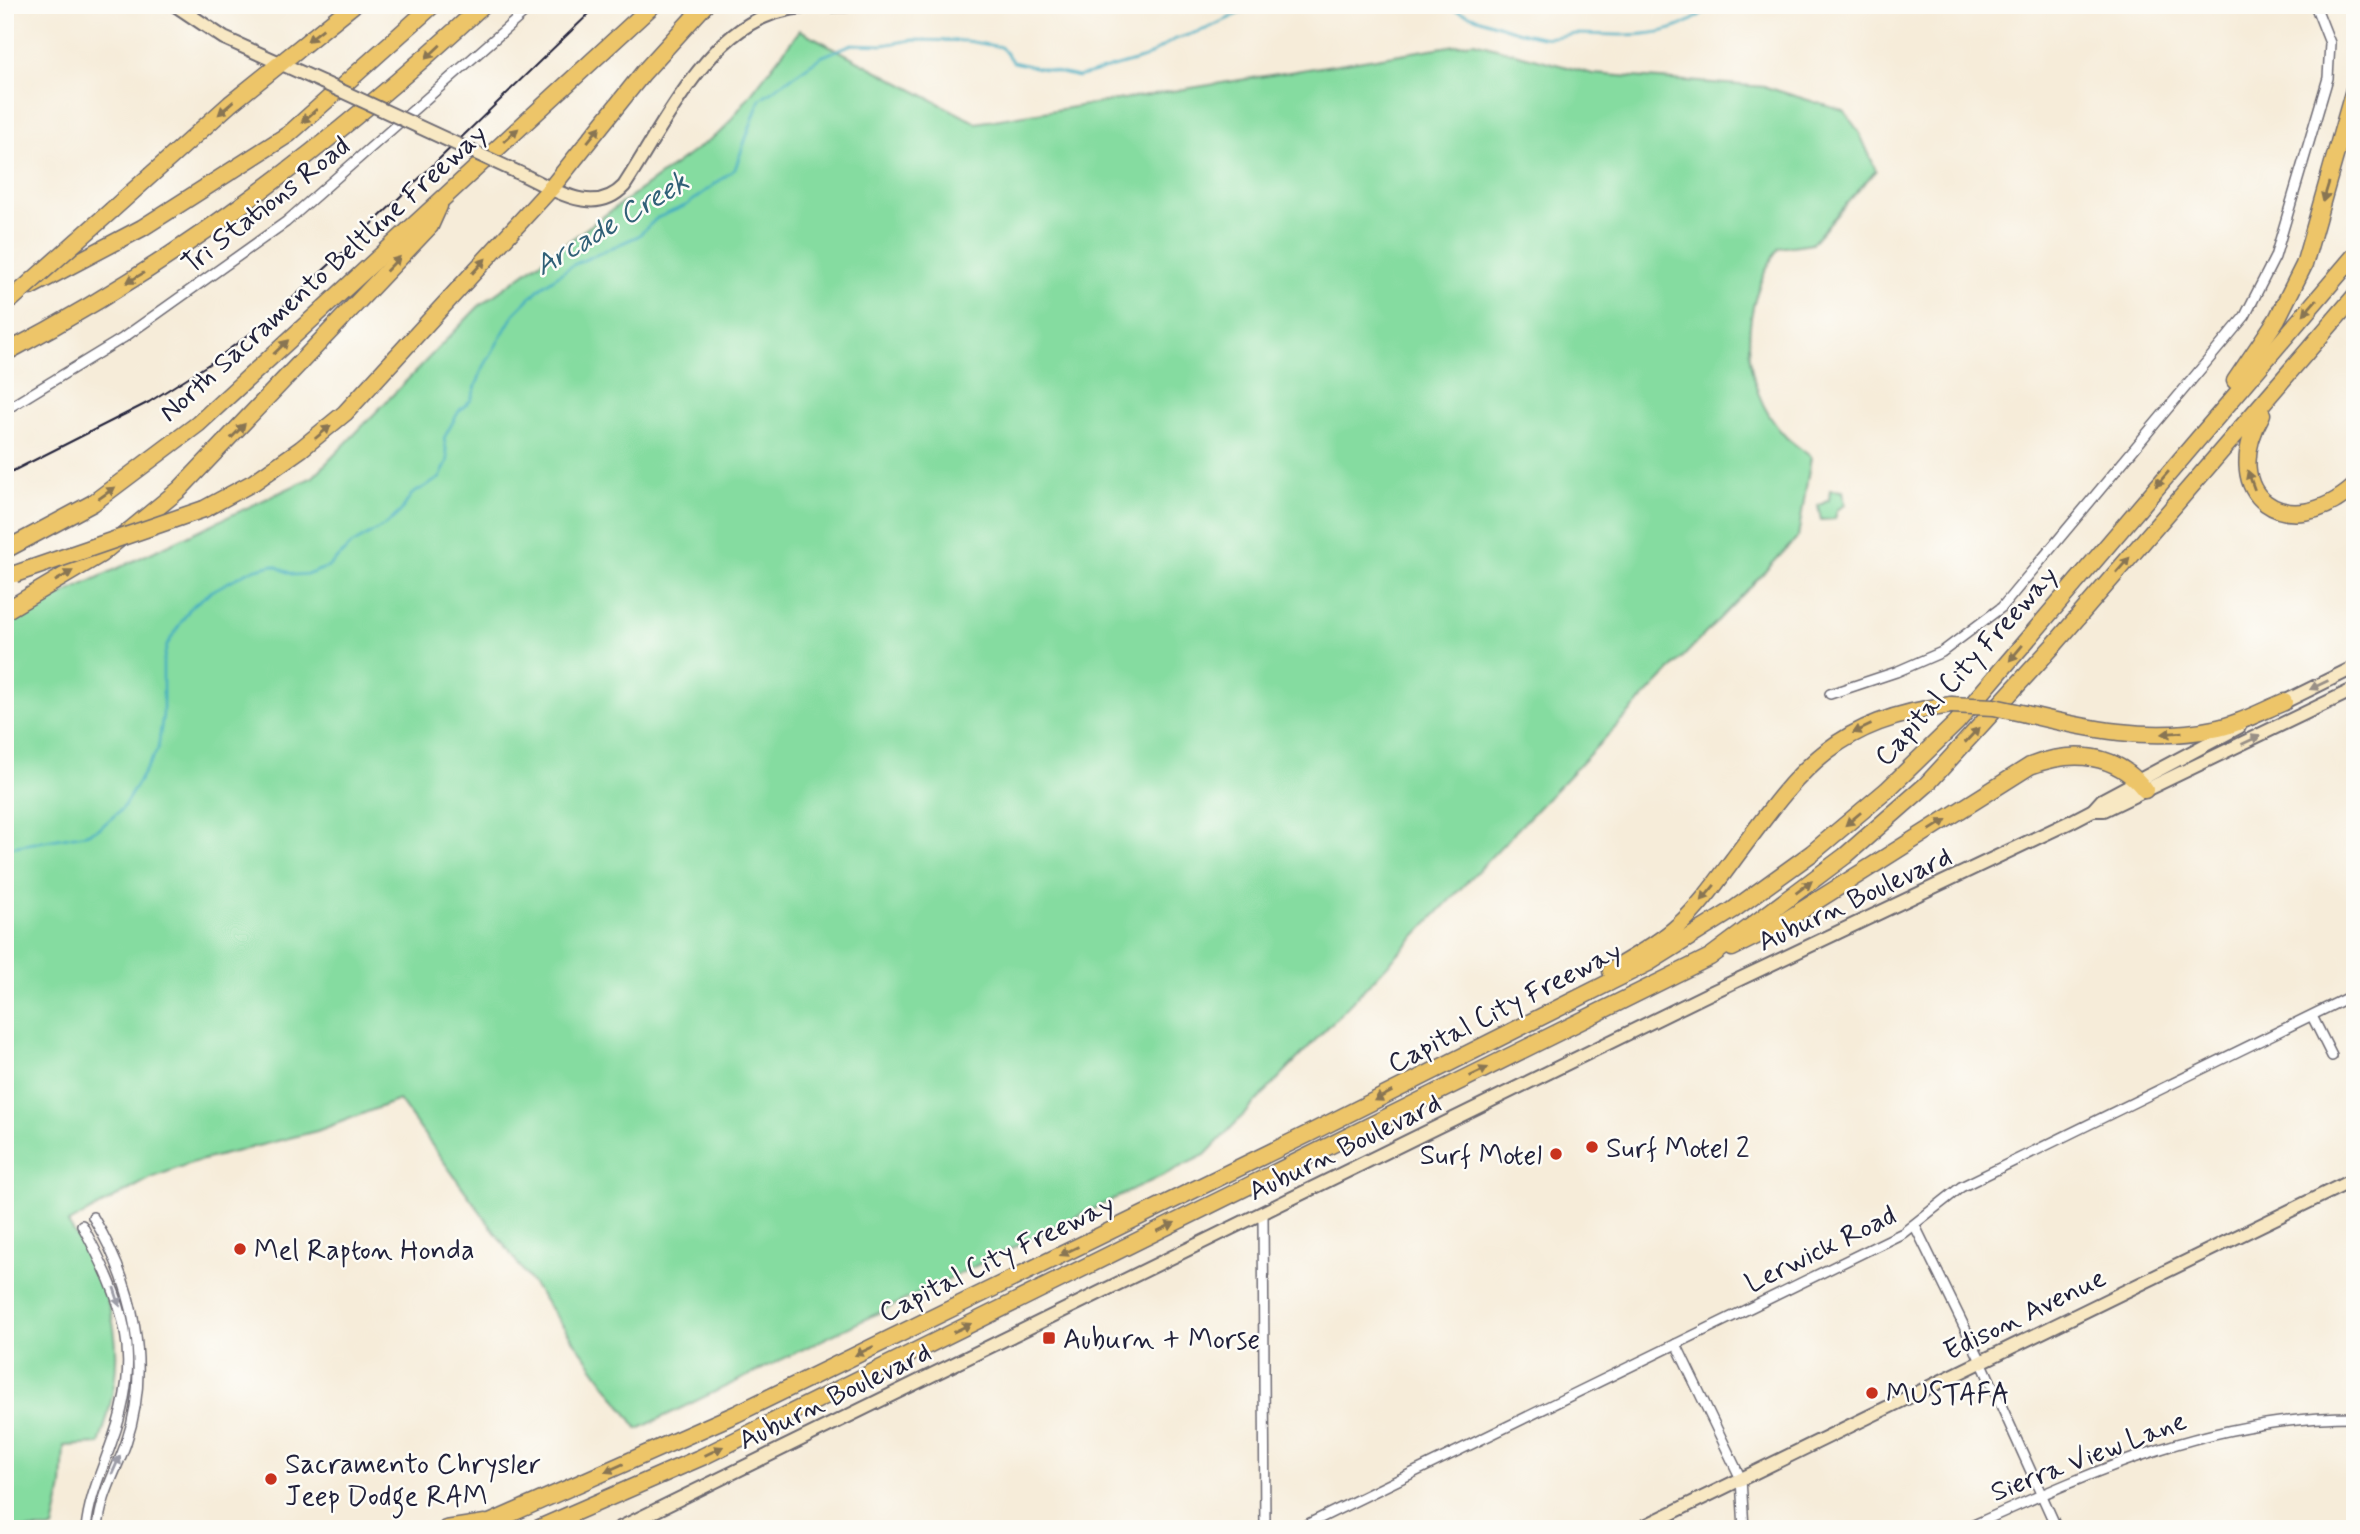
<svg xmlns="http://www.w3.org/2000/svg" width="2360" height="1534" font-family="Mynerve,sans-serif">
<rect width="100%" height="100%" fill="#fdfcf7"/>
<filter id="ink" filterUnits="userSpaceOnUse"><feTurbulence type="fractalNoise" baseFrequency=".0143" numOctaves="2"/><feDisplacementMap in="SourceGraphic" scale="14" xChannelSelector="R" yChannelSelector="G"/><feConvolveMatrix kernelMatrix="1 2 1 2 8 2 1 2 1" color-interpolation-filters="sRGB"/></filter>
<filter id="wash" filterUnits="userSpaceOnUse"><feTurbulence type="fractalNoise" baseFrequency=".00686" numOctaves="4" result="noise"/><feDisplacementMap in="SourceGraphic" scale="28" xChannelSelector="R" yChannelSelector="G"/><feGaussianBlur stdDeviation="1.57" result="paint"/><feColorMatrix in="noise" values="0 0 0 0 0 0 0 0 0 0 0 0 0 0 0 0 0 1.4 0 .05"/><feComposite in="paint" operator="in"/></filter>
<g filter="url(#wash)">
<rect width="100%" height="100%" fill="#f6ecd9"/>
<g fill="#85dca0" stroke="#547f6e" stroke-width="2">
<path d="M 800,30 L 976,123 L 1474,42 L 1593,74 L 1766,87 L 1844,111 L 1859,132 L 1876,170 L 1812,243 L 1779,248 C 1740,303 1736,385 1786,437 C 1793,444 1803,450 1811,457 L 1798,537 L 1205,1155 L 638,1429 L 399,1100 L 317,1131 L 191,1163 L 151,1178 L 68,1223 C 119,1304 130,1352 99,1444 L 64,1446 L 62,1487 L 53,1529 L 5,1529 L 5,621 L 313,477 L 479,306 L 723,130 Z"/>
<polygon points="1830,490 1843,491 1845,505 1837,510 1835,519 1821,520 1818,506 1829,500"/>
</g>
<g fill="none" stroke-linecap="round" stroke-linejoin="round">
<g stroke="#41acc1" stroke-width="2.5">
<path d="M 1439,5 C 1474,15 1506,31 1542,37 C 1553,39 1564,34 1575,34 C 1627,34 1671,43 1713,5"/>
<polyline points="5,848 86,834 100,828 122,809 158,749 163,714 163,663 167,645 175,632 191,607 212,591 249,571 273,565 294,575 309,574 328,567 351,545 387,524 401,511 412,494 440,478 448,460 444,438 459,411 471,400 482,370 514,314 540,288 573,265 638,236 657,218 687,205 735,169 760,99 821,57 852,44 883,45 912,40 967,41 1001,47 1013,62 1078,77 1145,58 1173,40 1206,29 1257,5"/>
</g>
</g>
</g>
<g filter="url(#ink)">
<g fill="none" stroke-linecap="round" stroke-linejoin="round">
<g stroke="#6c6972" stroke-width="12">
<g id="street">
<polyline points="5,410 123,338 286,222 533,5"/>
<polyline points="1830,694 1896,672 1942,652 2002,607 2245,316 2275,257 2328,78 2330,43 2315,5"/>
<polyline points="2312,1016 2332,1056"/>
<polyline points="1263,1213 1265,1529"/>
<path d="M 93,1217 C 134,1285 152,1366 126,1443 C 116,1472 100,1497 98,1529"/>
<path d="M 82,1225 C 124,1303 144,1354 112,1441 C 102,1471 89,1497 86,1529"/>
<polyline points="1915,1226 1981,1361 2057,1529"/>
<polyline points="1676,1344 1741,1479 1744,1529"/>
<polyline points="1298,1529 1903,1233 1961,1187 2355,994"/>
<path d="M 1965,1529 C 2094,1471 2209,1417 2355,1417"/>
</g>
</g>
<g stroke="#6c6972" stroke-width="16">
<g id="secondary">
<polyline points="175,5 224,38 322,82"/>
<polyline points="5,10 9,5"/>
<path d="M 517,172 C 551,187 593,219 624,186 C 660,131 703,40 766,16 C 793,5 822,6 850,5"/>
<polyline points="2276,706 2355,667"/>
<polyline points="2093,810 2104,810 2355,689"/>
<polyline points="618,1529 1706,995 2070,822 2093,810 2102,800 2239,727"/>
<polyline points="1639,1529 2355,1179"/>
</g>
</g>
<g stroke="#6c6972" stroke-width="19">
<g id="highway">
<polyline points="112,210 230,104 353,5"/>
<polyline points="30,287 142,228 289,134 433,5"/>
<path d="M 5,353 C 181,261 338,139 483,5"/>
<polyline points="2235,381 2277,319 2304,265 2355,86"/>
<path d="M 2262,414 C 2216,496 2288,546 2355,486"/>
<polyline points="204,509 254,482 301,449 345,413 552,187 643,73 705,5"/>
<polyline points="5,550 93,503 198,424 653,5"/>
<polyline points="5,611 101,554 180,489 430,226 439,206"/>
<path d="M 2026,714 C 2087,729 2151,742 2213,729 C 2237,725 2262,711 2284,702"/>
<path d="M 1732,948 L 1780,924 L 2030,766 C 2071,750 2116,752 2145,790"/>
<path d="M 1611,971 C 1633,957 1659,944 1678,926 C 1699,907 1716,883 1733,860 C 1800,770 1831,721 1951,705"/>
<polyline points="446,1529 485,1523"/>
<polyline points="476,1529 736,1414 1310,1133 1650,962 1733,910 1812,853 1887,790 1957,722 2355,255"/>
<polyline points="537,1529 702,1457 1710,957 1845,856 1926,785 2054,645 2355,296"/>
</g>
</g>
<use href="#street" stroke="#fff" stroke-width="9"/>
<use href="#secondary" stroke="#f8e8c3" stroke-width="12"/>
<use href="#highway" stroke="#edc569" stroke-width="16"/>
<polyline stroke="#22223b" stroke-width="2" points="5,475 149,402 209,364 266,322 339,256 598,5"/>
<g stroke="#6c6972" stroke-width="16" stroke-linecap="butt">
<polyline id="secondary-bridge" points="322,82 517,172"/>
</g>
<g stroke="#6c6972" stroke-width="19" stroke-linecap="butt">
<g id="highway-bridge">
<polyline points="5,305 112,210"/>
<polyline points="15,574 204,509"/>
<polyline points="1951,705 1994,707 2026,714"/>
</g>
</g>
<use href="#secondary-bridge" stroke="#f8e8c3" stroke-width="12"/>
<use href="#highway-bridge" stroke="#edc569" stroke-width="16"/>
</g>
<defs><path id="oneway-solid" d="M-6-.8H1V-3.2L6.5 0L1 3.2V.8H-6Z" transform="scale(1.75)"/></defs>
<g fill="#887452">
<use href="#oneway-solid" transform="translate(315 35) rotate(142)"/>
<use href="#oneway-solid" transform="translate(433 52) rotate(137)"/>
<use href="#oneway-solid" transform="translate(226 108) rotate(139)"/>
<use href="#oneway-solid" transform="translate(309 116) rotate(139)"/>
<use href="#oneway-solid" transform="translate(594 134) rotate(-51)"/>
<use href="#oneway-solid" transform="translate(511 135) rotate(-42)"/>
<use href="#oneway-solid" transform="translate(2326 192) rotate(107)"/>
<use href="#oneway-solid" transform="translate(393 264) rotate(-46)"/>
<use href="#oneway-solid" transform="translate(479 266) rotate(-48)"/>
<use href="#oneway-solid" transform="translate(135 278) rotate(149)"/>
<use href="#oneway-solid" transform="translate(2310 307) rotate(131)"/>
<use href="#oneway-solid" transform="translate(281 347) rotate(-43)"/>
<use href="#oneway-solid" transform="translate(238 431) rotate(-46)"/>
<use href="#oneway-solid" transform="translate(323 432) rotate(-40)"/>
<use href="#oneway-solid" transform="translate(2162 479) rotate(131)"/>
<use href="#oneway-solid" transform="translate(2251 480) rotate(-110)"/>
<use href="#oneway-solid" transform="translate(107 493) rotate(-35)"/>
<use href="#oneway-solid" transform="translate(2123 565) rotate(-49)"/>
<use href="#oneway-solid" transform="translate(64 576) rotate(-30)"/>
<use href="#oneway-solid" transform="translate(2016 653) rotate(130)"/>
<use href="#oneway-solid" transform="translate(1862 729) rotate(155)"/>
<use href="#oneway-solid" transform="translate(2172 733) rotate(175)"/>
<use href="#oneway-solid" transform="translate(1972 735) rotate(-47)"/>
<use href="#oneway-solid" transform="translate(1853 819) rotate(140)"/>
<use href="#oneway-solid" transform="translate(1938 825) rotate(-32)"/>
<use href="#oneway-solid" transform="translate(1804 887) rotate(-37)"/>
<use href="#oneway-solid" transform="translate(1708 893) rotate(130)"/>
<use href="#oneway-solid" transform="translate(1479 1072) rotate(-26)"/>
<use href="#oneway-solid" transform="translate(1383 1096) rotate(153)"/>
<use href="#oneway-solid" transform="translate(1166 1227) rotate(-26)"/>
<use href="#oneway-solid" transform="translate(1069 1251) rotate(154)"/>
<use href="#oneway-solid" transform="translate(962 1328) rotate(-26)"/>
<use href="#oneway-solid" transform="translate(864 1351) rotate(154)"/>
<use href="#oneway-solid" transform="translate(714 1451) rotate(-26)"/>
<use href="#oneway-solid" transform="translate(614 1468) rotate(156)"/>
</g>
<g fill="#988f86">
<use href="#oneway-solid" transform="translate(2319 685) rotate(154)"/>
<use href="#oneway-solid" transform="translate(2251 740) rotate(-25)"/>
</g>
<g fill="#9c9ca7">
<use href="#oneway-solid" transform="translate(117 1297) rotate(72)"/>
<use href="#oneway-solid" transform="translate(116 1465) rotate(-66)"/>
</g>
</g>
<g fill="#c8321e" stroke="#fdfcf7" stroke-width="2.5">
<circle cx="1592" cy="1147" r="7"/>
<circle cx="1556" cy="1154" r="7"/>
<circle cx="240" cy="1249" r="7"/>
<rect x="1042" y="1331" width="14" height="14" rx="3.5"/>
<circle cx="1872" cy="1393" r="7"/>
<circle cx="271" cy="1479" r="7"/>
</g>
<g text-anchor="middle" stroke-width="5" stroke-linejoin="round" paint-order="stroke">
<g font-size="28" fill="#22223b" stroke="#fdfcf7">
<text transform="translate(265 204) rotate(-38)" y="10">Tri Stations Road</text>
<text transform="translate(322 272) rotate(-42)" y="10">North Sacramento Beltline Freeway</text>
<text transform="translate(1965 665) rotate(-48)" y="10">Capital City Freeway</text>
<text transform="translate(1854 898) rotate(-25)" y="10">Auburn Boulevard</text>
<text transform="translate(1504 1006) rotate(-27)" y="10">Capital City Freeway</text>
<text transform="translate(1344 1146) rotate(-26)" y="10">Auburn Boulevard</text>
<text transform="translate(1820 1248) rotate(-26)" y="10">Lerwick Road</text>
<text transform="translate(996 1257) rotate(-26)" y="10">Capital City Freeway</text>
<text transform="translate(2024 1313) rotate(-26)" y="10">Edison Avenue</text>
<text transform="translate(834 1395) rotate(-26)" y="10">Auburn Boulevard</text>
<text transform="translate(2088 1455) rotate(-21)" y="10">Sierra View Lane</text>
</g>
<g font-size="28" fill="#22223b" stroke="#fdfcf7" text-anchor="start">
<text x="1606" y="1157">Surf Motel 2</text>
<text x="1542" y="1164" text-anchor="end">Surf Motel</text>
<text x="254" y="1259">Mel Rapton Honda</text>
<text x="1063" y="1348">Auburn + Morse</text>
<text x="1886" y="1403">MUSTAFA</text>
<text x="285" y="1473">Sacramento Chrysler<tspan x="285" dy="32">Jeep Dodge RAM</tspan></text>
</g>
<g font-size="30" font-style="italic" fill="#306077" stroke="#fdfcf7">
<text transform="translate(611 223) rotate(-31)" y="10">Arcade Creek</text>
</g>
</g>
<rect width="2360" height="1534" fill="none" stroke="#fdfcf7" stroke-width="28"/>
</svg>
